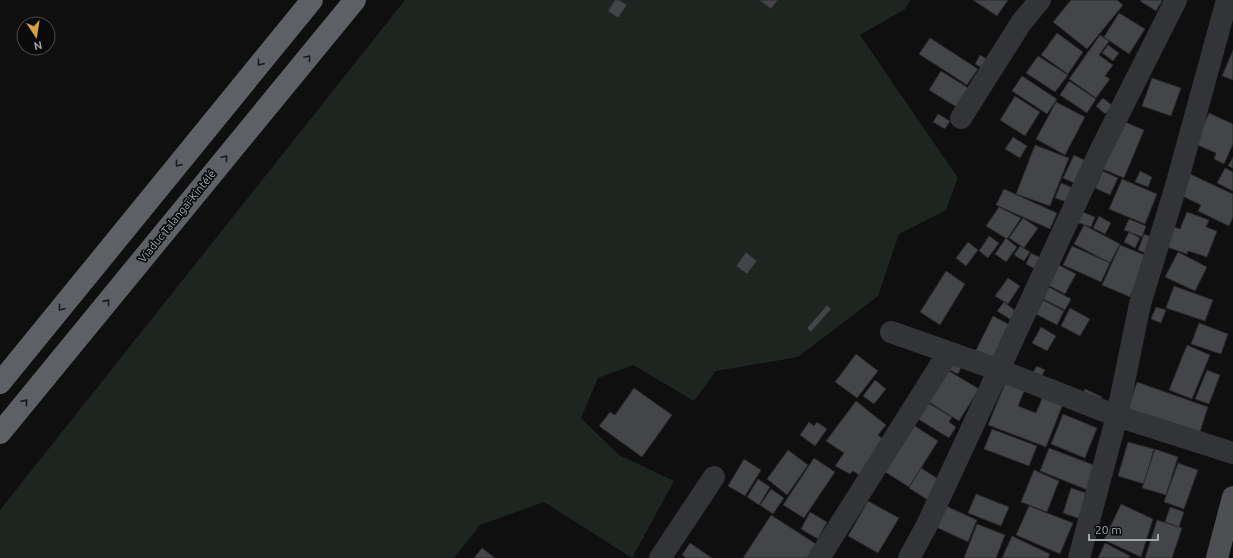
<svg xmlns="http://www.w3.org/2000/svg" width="1233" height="558" font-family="Ubuntu,sans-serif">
<rect width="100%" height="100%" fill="#0f0f10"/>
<polygon fill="#1e241f" points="405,0 911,0 905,9 860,35 958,178 946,210 899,234 878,296 798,357 716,371 694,401 633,365 598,378 581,418 619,455 674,481 632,558 544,502 480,525 454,558 0,558 0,510"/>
<g fill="#434548" stroke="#2a2a2c">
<polygon points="615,0 619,0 627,5 618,18 608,11"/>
<polygon points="759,0 778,0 771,9"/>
<polygon points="973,0 1008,0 997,16"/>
<polygon points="1071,0 1117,0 1123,5 1087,49 1053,22"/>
<polygon points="1141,0 1161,0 1162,1 1156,11 1140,1"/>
<polygon points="1119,13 1145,29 1129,54 1104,37"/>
<polygon points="1057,33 1083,52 1068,74 1041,55"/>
<polygon points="1100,35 1109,41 1099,55 1113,65 1105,76 1110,79 1096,98 1069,79"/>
<polygon points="930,38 978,69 967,85 919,54"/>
<polygon points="1108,45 1119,53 1113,61 1102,53"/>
<polygon points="1233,50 1233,80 1222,76"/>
<polygon points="980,55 990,61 985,70 975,64"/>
<polygon points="1038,56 1068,75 1055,92 1026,73"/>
<polygon points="941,71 970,89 958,108 929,90"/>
<polygon points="1022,76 1057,99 1047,114 1012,91"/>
<polygon points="1152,78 1181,88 1171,116 1142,106"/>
<polygon points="1069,81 1096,99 1087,113 1060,95"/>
<polygon points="1015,96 1040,112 1025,136 1000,120"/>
<polygon points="1103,98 1113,106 1105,114 1096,106"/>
<polygon points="1056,102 1085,117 1065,155 1036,139"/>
<polygon points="1209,113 1233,124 1233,144 1224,164 1214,159 1216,153 1195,144"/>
<polygon points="938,114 950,121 945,129 933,122"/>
<polygon points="1120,120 1144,130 1124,178 1100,168"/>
<polygon points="1013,137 1027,146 1020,158 1005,149"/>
<polygon points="1035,145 1069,158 1050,206 1016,194"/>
<polygon points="1074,155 1086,161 1076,184 1063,178"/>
<polygon points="1233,157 1233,168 1228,166"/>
<polygon points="1225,168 1233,172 1233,191 1217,183"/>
<polygon points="1103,171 1118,178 1110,195 1095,188"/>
<polygon points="1140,171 1152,177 1148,187 1135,182"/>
<polygon points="1190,174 1233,194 1233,217 1229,226 1198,211 1201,205 1180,195"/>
<polygon points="1122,179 1157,194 1145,224 1109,209"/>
<polygon points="1061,183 1073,188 1067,202 1055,198"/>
<polygon points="1004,189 1057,213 1050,229 996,205"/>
<polygon points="999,207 1021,218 1007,239 986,226"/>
<polygon points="1080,211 1095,217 1091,227 1076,222"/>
<polygon points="1187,212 1209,220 1206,227 1217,231 1207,257 1188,251 1187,254 1164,246 1171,226 1180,229"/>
<polygon points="1099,216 1111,223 1105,234 1093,228"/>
<polygon points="1023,218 1038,228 1024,248 1009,238"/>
<polygon points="1129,219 1146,226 1142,237 1124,230"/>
<polygon points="1084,225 1120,244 1110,263 1074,244"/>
<polygon points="1129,232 1140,238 1135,248 1124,242"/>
<polygon points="1144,234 1159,240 1152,256 1138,250"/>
<polygon points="989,236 999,243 988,258 979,251"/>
<polygon points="1006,238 1017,247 1006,262 995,254"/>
<polygon points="968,242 978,250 966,266 956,258"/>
<polygon points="1120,245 1147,256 1130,297 1102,285"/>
<polygon points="1020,246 1030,252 1024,261 1014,255"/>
<polygon points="1072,246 1110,263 1101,282 1063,265"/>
<polygon points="746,252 757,261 747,274 736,266"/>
<polygon points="1178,252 1207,267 1195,291 1165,277"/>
<polygon points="1031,253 1041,258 1035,269 1026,264"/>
<polygon points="1059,265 1076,274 1065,294 1048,285"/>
<polygon points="946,271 965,284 940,325 920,312"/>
<polygon points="1008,278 1020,286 1008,304 995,296"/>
<polygon points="1174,286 1213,300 1205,321 1166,308"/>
<polygon points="1049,287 1071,299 1065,310 1043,299"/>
<polygon points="1043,300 1064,311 1057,325 1036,314"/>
<polygon points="1004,302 1017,312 1011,320 997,311"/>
<polygon points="827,305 831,309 811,332 807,328"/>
<polygon points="1156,307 1166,310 1161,323 1151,319"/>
<polygon points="1070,308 1090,319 1080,336 1061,326"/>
<polygon points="993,316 1010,325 991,365 973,356"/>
<polygon points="1199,323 1228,334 1221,354 1191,344"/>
<polygon points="1041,327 1056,336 1047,351 1032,343"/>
<polygon points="1187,345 1210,355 1192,399 1169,390"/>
<polygon points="856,354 878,371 857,398 835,382"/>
<polygon points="950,360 962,366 958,374 946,368"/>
<polygon points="1037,366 1045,370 1040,379 1032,374"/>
<polygon points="944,368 979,389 959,421 924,399"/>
<polygon points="1207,370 1220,375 1209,404 1195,399"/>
<polygon points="875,380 886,389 874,404 863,396"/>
<polygon points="1006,381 1025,389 1018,406 1036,413 1043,396 1063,404 1046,447 988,425"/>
<polygon points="1137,382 1208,407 1199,435 1127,411"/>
<polygon points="634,388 672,415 642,457 599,426 610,412 615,415"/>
<polygon points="1085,389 1102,397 1097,406 1080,398"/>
<polygon points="856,401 886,425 878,435 887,443 862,477 853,471 850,474 835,466 844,453 826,441"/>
<polygon points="928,403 952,417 949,422 956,427 949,438 918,419"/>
<polygon points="1063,414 1097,428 1085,458 1051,444"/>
<polygon points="809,422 814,426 817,422 827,429 815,446 800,435"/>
<polygon points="912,424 938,441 909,487 882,470"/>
<polygon points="992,429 1037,446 1029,466 984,449"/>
<polygon points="1128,442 1154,449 1144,484 1118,476"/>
<polygon points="1049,448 1099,467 1090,491 1040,471"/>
<polygon points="1155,449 1178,457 1166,495 1142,488"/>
<polygon points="788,450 808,465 787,495 767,479"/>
<polygon points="814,458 835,472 804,518 783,505"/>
<polygon points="744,459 761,470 745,496 728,486"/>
<polygon points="1178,463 1198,470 1184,509 1164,502"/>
<polygon points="921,468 940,480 928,500 909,488"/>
<polygon points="1034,470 1059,481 1047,512 1021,502"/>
<polygon points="758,479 770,487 759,505 747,497"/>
<polygon points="1071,488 1092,495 1083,520 1063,513"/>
<polygon points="771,489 784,498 773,514 760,505"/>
<polygon points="976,494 1009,507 1001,526 968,513"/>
<polygon points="868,501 899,518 878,553 848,536"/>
<polygon points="1121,504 1153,519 1141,557 1104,540"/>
<polygon points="946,506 977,520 968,542 936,527"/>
<polygon points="1029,506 1073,523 1060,554 1016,535"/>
<polygon points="1170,507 1184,512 1179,527 1165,522"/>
<polygon points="810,512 827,522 818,539 801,529"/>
<polygon points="771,515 816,544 807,558 743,558"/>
<polygon points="1157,520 1182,528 1172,558 1145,558"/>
<polygon points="977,524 1005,535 996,558 964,558"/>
<polygon points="1012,536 1050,554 1048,558 1002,558"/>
<polygon points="690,543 712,558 686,558 682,555"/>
<polygon points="1105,543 1130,556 1128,558 1098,558"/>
<polygon points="482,548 495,558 474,558"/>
</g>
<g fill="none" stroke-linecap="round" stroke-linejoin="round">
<g stroke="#333437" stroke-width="22">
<polyline points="961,118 1021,23 1040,0"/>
<polyline points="891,332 999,370 1117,416 1233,453"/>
<polyline points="660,558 714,477"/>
<polyline points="819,558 948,353"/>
<polyline points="909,558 927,525 1100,151 1176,0"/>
<polyline points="1079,558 1117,416 1140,304 1176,186 1227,0"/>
</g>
<polyline stroke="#4d4f53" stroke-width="22" points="1217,558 1233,497"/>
<g stroke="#5d6065" stroke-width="22">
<polyline points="0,383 312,0"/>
<polyline points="0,433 355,0"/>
</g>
</g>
<defs><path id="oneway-chevron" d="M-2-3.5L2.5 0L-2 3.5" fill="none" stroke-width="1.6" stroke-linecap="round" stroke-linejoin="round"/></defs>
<g stroke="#1b1b1d">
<use href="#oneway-chevron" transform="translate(308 58) rotate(-50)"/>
<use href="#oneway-chevron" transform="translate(260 63) rotate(129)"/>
<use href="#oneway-chevron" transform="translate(225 158) rotate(-50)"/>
<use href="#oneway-chevron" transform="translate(178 164) rotate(129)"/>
<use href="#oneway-chevron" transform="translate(107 302) rotate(-51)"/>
<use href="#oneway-chevron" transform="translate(61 308) rotate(129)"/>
<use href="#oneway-chevron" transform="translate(25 402) rotate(-51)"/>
</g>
<g text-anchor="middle" stroke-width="3.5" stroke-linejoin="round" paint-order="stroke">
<g font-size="11" fill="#a2a7af" stroke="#0a0a0b">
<text transform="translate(177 216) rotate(-51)" y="4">Viaduc Talangaï-Kintélé</text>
</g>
</g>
<g transform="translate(36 36) rotate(168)"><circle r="19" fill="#0a0a0b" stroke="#47494d"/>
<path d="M0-3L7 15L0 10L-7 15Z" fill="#d8a03f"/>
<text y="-6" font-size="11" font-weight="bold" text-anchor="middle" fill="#a2a7af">N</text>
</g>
<path d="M1089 534v6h69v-6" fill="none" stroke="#a2a7af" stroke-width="2"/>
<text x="1095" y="534" font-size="12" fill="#a2a7af" stroke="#0a0a0b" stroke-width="3" paint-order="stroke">20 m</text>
</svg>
